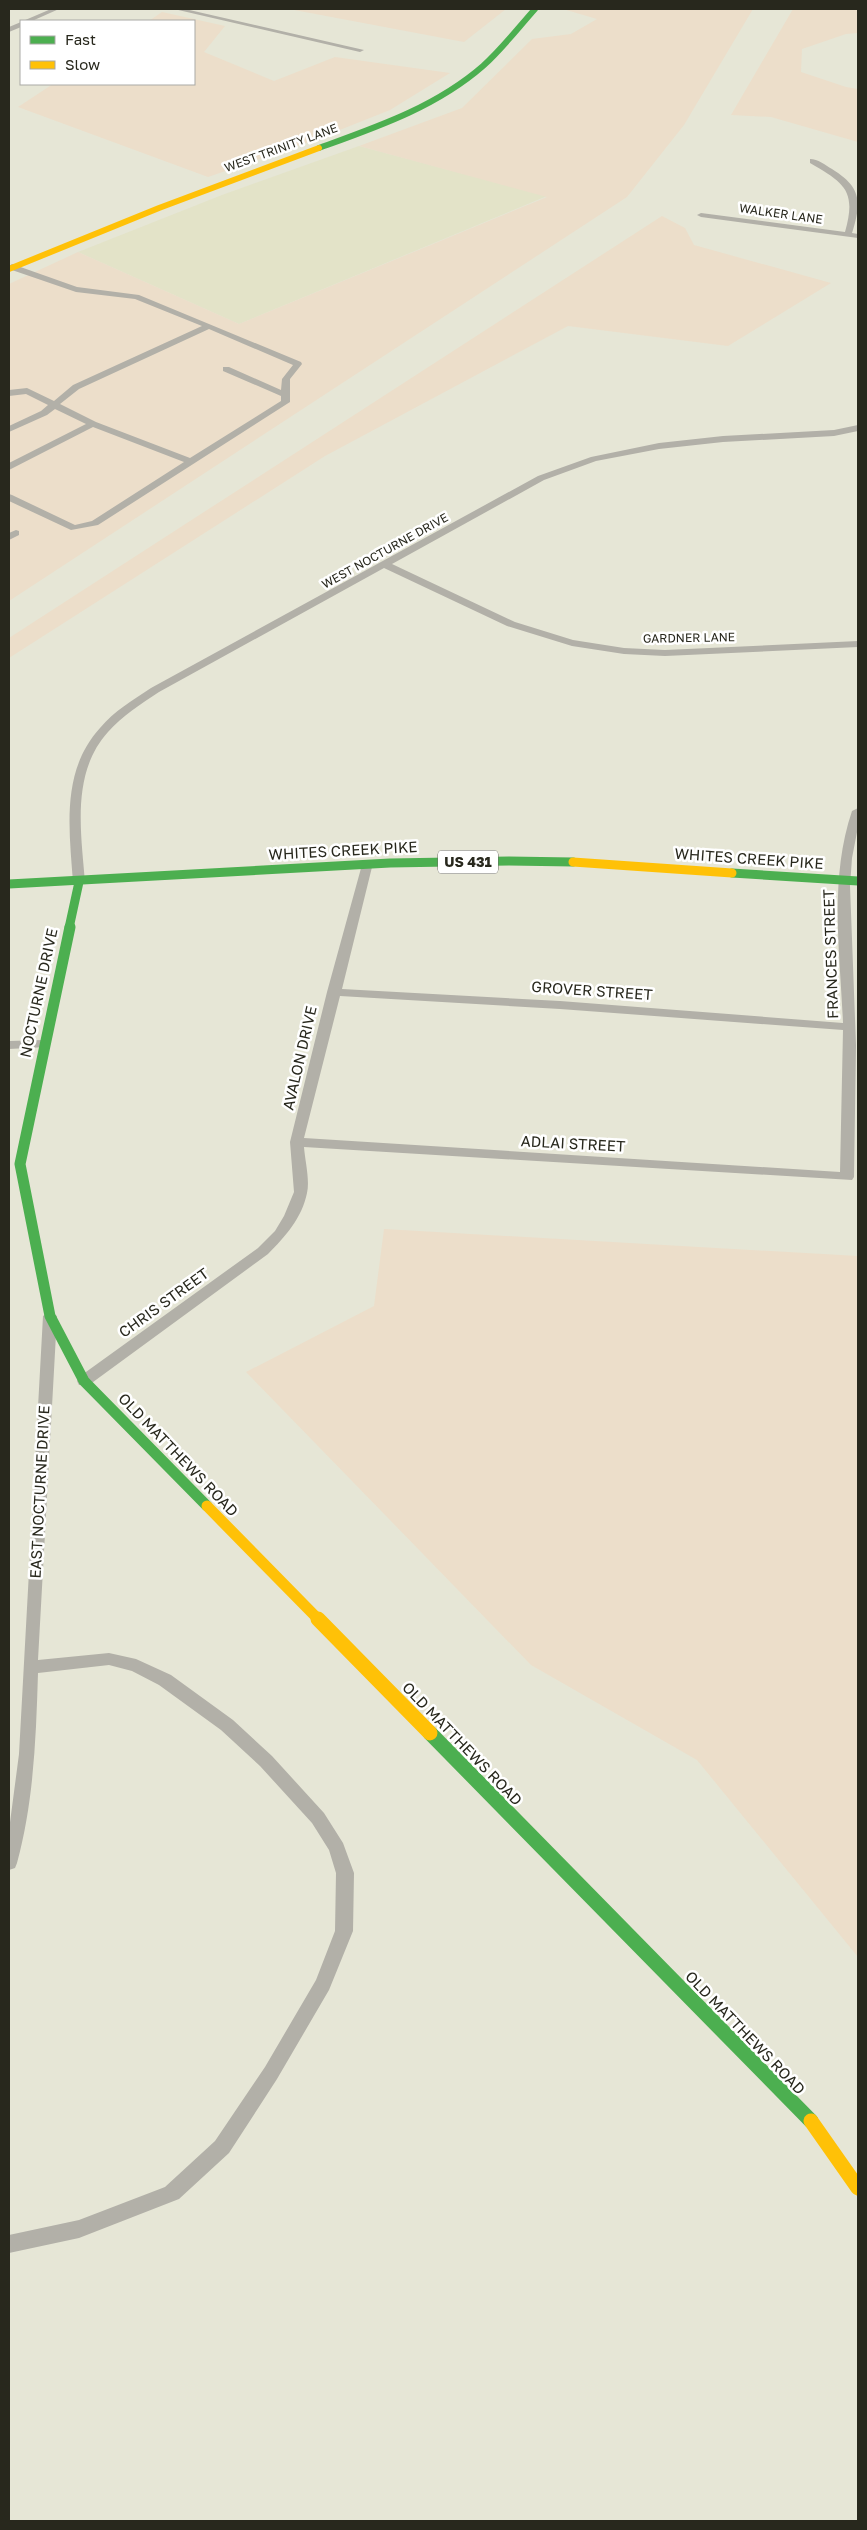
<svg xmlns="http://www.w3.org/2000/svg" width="867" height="2530" font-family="'Golos Text',sans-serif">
<rect width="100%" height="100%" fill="#e6e6d6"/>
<polygon fill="#e3e3c8" points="359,146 547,196 239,324 78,252 222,195"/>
<g fill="#ecdeca">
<polygon points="289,9 506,9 464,42"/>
<polygon points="563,9 753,9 684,125 627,197 9,601 9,284 78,252 239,324 547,197 359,146 462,108 532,39 571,34 597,19"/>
<polygon points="793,9 858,9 858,33 846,34 802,49 801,72 846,87 858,89 858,142 771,117 731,115"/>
<polygon points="162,12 225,26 204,52 274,81 335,57 450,73 390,110 312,141 208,177 18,107 53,84 194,84 194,21 149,21"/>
<polygon points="662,216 685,228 694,245 831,283 728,346 568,326 325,456 9,658 9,638"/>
<polygon points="384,1229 858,1256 858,1957 697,1760 531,1665 246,1372 374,1306"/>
</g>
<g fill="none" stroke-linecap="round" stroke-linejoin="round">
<g fill="#b2b0a8" fill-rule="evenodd">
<polygon points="51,9 59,9 32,21 23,21"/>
<polygon points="174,9 185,9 364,50 360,52"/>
<polygon points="21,22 21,27 9,32 9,27"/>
<path d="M 810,159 C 818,159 825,165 832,169 C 861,187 862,201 852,233 L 858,234 L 858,238 L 701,217 L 697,215 L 701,213 L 845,232 C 857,190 844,183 810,163 Z"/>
<path d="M 12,264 L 77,287 L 139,295 L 301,362 L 302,364 L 290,379 L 290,402 L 98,525 L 71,530 L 9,501 L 9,494 L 12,495 L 75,525 L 92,521 L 184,462 L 93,427 L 9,470 L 9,463 L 86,424 L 55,409 L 47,415 L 9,432 L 9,426 L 41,411 L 48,405 L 26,394 L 9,396 L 9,390 L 27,388 L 54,401 L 73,385 L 202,326 L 135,299 L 76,292 L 9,269 L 9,266 ZM 209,329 L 293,365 L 282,379 L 281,390 L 229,367 L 223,367 L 223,371 L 281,396 L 281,401 L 190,458 L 96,422 L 60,404 L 79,389 Z"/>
<path d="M 858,425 L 858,431 L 834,436 L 723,442 L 659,449 L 596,461 L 544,480 L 392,564 L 515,622 L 573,640 L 624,648 L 665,650 L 858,641 L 858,647 L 665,656 L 624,654 L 572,646 L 507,626 L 384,568 L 159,692 C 141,704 122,716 108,732 C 71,773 81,832 85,882 L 79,886 L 73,882 C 69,828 61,771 100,728 C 114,711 133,700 151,688 L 538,476 L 591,457 L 659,443 L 723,436 L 834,430 Z"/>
<polygon points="16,530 19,531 19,535 9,540 9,533"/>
<path d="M 858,808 L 858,827 L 852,858 L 850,886 L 856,1045 L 854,1177 L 852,1180 L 304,1147 C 305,1161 310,1180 307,1193 C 302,1218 285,1237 268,1254 L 89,1385 L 79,1385 L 77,1381 L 79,1377 L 258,1248 L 275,1231 L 284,1216 L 294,1192 L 290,1142 L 327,992 L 363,861 L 371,861 L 373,863 L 342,989 L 560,1001 L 843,1023 C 840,952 829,879 852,811 ZM 340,996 L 560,1009 L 843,1030 L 840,1172 L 304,1138 Z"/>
<polygon points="43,1040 47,1041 49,1044 47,1047 9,1049 9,1041"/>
<path d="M 50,1311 L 57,1316 L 38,1660 L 109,1653 L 136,1659 L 171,1675 L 233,1720 L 272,1756 L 324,1813 L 343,1843 L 354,1873 L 353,1931 L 329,1990 L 277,2079 L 229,2153 L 179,2199 L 79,2238 L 9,2253 L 9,2235 L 79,2220 L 165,2187 L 215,2141 L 265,2067 L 316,1980 L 335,1931 L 336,1873 L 329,1850 L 312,1823 L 260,1766 L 221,1730 L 159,1685 L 132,1671 L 109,1665 L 38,1673 C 36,1737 34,1800 17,1863 L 15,1868 L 9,1870 L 9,1830 L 19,1754 L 43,1316 Z"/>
</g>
<path stroke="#4caf50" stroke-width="6" d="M 319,148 C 377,127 436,107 483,66 C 502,49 518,28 535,9"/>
<g stroke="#4caf50" stroke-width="9">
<polyline points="732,873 858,881"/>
<polyline points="9,884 390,863 509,861 573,862"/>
<polyline points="69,928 79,882"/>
</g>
<polyline stroke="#4caf50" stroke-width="11" points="70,927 20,1164 50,1316 84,1381 207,1506"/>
<polyline stroke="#4caf50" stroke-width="15" points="430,1733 811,2121"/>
<polyline stroke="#ffc107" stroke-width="6" points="9,269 159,208 319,148"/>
<polyline stroke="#ffc107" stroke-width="9" points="573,862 732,873"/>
<polyline stroke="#ffc107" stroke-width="11" points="207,1506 320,1621"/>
<g stroke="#ffc107" stroke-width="15">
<polyline points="318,1619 430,1733"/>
<polyline points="811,2121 858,2188"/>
</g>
</g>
<g text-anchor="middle" stroke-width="5" stroke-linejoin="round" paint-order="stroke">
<g font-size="12" fill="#28281d" stroke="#fff">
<text transform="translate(281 148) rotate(-20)" y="4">WEST TRINITY LANE</text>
<text transform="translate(781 214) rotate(8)" y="4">WALKER LANE</text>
<text transform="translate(385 551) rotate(-29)" y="4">WEST NOCTURNE DRIVE</text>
<text transform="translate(689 638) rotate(-1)" y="4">GARDNER LANE</text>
</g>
<rect fill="#fff" stroke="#686861" stroke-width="1" x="438" y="850.5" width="60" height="23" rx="4"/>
<g font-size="14" font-weight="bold" fill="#28281d">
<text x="468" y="867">US 431</text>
</g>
<g font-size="15" fill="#28281d" stroke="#fff">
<text transform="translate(343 851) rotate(-3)" y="5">WHITES CREEK PIKE</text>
<text transform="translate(749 859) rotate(4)" y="5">WHITES CREEK PIKE</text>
<text transform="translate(831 954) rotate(-92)" y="5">FRANCES STREET</text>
<text transform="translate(592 991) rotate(4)" y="5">GROVER STREET</text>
<text transform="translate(39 993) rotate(-78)" y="5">NOCTURNE DRIVE</text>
<text transform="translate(300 1058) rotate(-77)" y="5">AVALON DRIVE</text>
<text transform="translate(573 1144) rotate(3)" y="5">ADLAI STREET</text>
<text transform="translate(164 1303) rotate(-36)" y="5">CHRIS STREET</text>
<text transform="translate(178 1455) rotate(46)" y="5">OLD MATTHEWS ROAD</text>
<text transform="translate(40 1492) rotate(-87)" y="5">EAST NOCTURNE DRIVE</text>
<text transform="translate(462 1744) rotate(46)" y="5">OLD MATTHEWS ROAD</text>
<text transform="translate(745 2033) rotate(46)" y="5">OLD MATTHEWS ROAD</text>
</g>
</g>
<rect width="867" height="2530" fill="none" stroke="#28281d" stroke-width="20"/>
<rect x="20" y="20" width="175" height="65" fill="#ffffff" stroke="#a9a9a5"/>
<rect x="30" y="36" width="25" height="8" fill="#4caf50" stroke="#a9a9a5"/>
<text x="65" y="45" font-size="15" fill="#28281d">Fast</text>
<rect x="30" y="61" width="25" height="8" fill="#ffc107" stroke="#a9a9a5"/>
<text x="65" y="70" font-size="15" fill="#28281d">Slow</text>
</svg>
